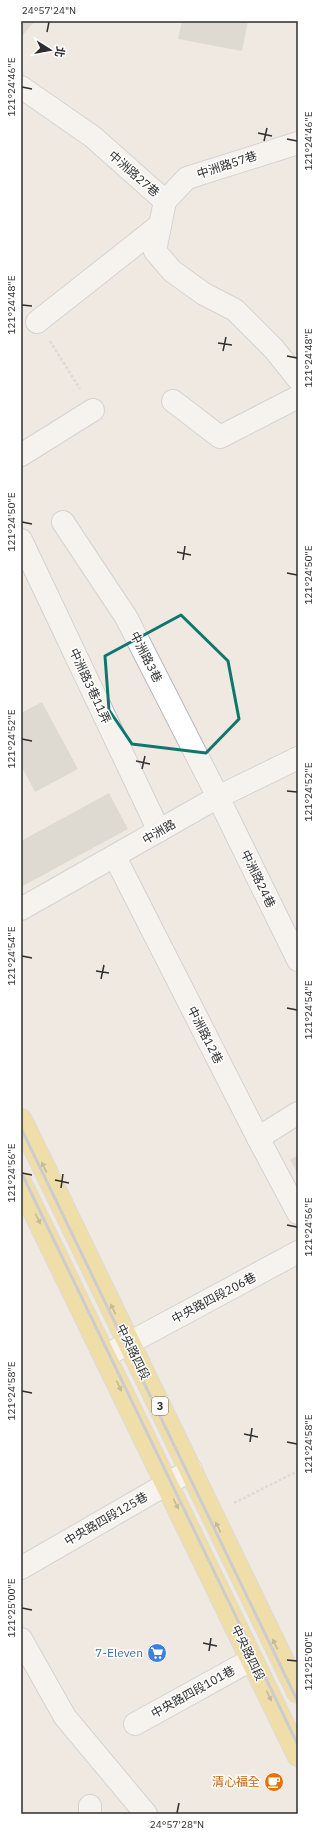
<svg xmlns="http://www.w3.org/2000/svg" width="319" height="1835" font-family="'IBM Plex Sans','Noto Sans TC',sans-serif">
<rect width="100%" height="100%" fill="#efe9e1"/>
<g fill="#cbc7bf">
<polygon points="21,21 35,21 21,37"/>
<polygon points="182,21 248,21 242,51 178,39"/>
<polygon points="42,702 78,769 35,792 21,765 21,713"/>
<polygon points="109,793 128,829 21,887 21,841"/>
<polygon points="298,1155 298,1174 290,1160"/>
</g>
<g fill="none" stroke-linecap="round" stroke-linejoin="round">
<g stroke="#b4b7c1" stroke-width="24">
<g id="minor">
<polyline points="21,87 93,137 165,201 155,251 172,271 204,294 235,310 274,349 298,379"/>
<polyline points="165,201 187,178 298,143"/>
<polyline points="37,322 160,225"/>
<polyline points="173,401 220,437 298,397"/>
<polyline points="21,455 93,410"/>
<polyline points="63,522 126,617 218,797 298,960"/>
<polyline points="21,540 159,831"/>
<polyline points="115,857 258,1138 298,1213"/>
<polyline points="21,909 218,797 298,758"/>
<polyline points="258,1138 298,1113"/>
<polyline points="105,1356 298,1252"/>
<polyline points="21,1568 191,1470"/>
<polyline points="21,1639 65,1717 146,1814"/>
<polyline points="135,1724 251,1660"/>
<polyline points="90,1806 90,1814"/>
</g>
</g>
<g stroke="#c9c9c9" stroke-width="24">
<g id="major">
<polyline points="21,1120 298,1692"/>
<polyline points="21,1184 298,1755"/>
</g>
</g>
<g stroke="#c9c9c9" stroke-width="2.5" stroke-dasharray="3 2" stroke-linecap="butt">
<polyline points="50,341 80,389"/>
<polyline points="234,1503 298,1471"/>
</g>
<use href="#minor" stroke="#fff" stroke-width="22"/>
<use href="#major" stroke="#f2d163" stroke-width="22"/>
<g stroke="#a3a6b8" stroke-width="3">
<polyline points="21,1128 298,1702"/>
<polyline points="21,1172 298,1745"/>
</g>
</g>
<defs><path id="oneway-solid" d="M-6-.8H1V-3.2L6.5 0L1 3.2V.8H-6Z"/></defs>
<g fill="#908048">
<use href="#oneway-solid" transform="translate(44 1167) rotate(-116)"/>
<use href="#oneway-solid" transform="translate(38 1219) rotate(64)"/>
<use href="#oneway-solid" transform="translate(113 1309) rotate(-116)"/>
<use href="#oneway-solid" transform="translate(119 1386) rotate(65)"/>
<use href="#oneway-solid" transform="translate(176 1504) rotate(64)"/>
<use href="#oneway-solid" transform="translate(218 1527) rotate(-116)"/>
<use href="#oneway-solid" transform="translate(275 1644) rotate(-116)"/>
<use href="#oneway-solid" transform="translate(269 1696) rotate(64)"/>
</g>
<path d="M0 0H319V1835H0ZM 181,615 L 228,661 L 239,719 L 206,753 L 132,744 L 109,710 L 105,656 Z" fill="#efe9e1" fill-opacity=".55" fill-rule="evenodd"/>
<path fill="none" stroke="#0f766e" stroke-width="3" stroke-linejoin="round" d="M 181,615 L 228,661 L 239,719 L 206,753 L 132,744 L 109,710 L 105,656 Z"/>
<path fill="none" stroke="#2e2e2e" stroke-width="1.5" d="M 47,32 L 49,22M 22,87 L 32,89M 258,133 L 272,136M 287,139 L 297,141M 264,141 L 267,128M 22,305 L 32,306M 218,343 L 232,345M 223,351 L 226,337M 287,356 L 297,358M 22,522 L 32,524M 177,552 L 191,555M 183,560 L 185,546M 287,573 L 297,575M 22,739 L 32,741M 136,761 L 150,764M 142,769 L 145,756M 287,791 L 297,792M 22,956 L 32,958M 96,971 L 109,973M 101,979 L 104,965M 287,1008 L 297,1010M 22,1173 L 32,1175M 55,1180 L 69,1183M 61,1188 L 63,1174M 287,1225 L 297,1227M 22,1391 L 32,1393M 244,1434 L 258,1437M 250,1442 L 252,1428M 287,1442 L 297,1444M 22,1608 L 32,1610M 203,1643 L 217,1646M 209,1651 L 211,1638M 287,1660 L 297,1661M 177,1813 L 179,1803"/>
<defs>
<g id="supermarket-disc" transform="scale(1)"><circle r="9.5" fill="#3f7fe0" stroke="#fff"/><path d="M-6-5.5h2.5l.6 2H6L4.5 2H-2.5L-4.4-4H-6ZM-1.5 3.2a1.3 1.3 0 1 0 .1 0ZM3 3.2a1.3 1.3 0 1 0 .1 0Z" fill="#fff"/></g>
<g id="cafe-disc" transform="scale(1)"><circle r="9.5" fill="#e8710a" stroke="#fff"/><path d="M-5.5-4.5H6V0H3Q3 3.5 0 3.5H-2.5Q-5.5 3.5-5.5 0ZM3-3.2v2h1.7v-2ZM-6 4.5H4V6H-6Z" fill="#fff"/></g>
</defs>
<g fill-rule="evenodd">
<use href="#supermarket-disc" x="157" y="1653"/>
<use href="#cafe-disc" x="274" y="1782"/>
</g>
<g text-anchor="middle" stroke-width="3" stroke-linejoin="round" paint-order="stroke">
<rect fill="#fff" stroke="#6d6d6d" stroke-width="1" x="152" y="1397" width="16" height="18" rx="3"/>
<g font-size="11" font-weight="bold" fill="#2e2e2e">
<text x="160" y="1410">3</text>
</g>
<g font-size="12" fill="#2e2e2e" stroke="#fff">
<text transform="translate(227 165) rotate(-18)" y="4">中洲路57巷</text>
<text transform="translate(134 174) rotate(41)" y="4">中洲路27巷</text>
<text transform="translate(146 657) rotate(63)" y="4">中洲路3巷</text>
<text transform="translate(90 686) rotate(65)" y="4">中洲路3巷11弄</text>
<text transform="translate(159 832) rotate(-30)" y="4">中洲路</text>
<text transform="translate(258 879) rotate(64)" y="4">中洲路24巷</text>
<text transform="translate(205 1035) rotate(63)" y="4">中洲路12巷</text>
<text transform="translate(214 1298) rotate(-28)" y="4">中央路四段206巷</text>
<text transform="translate(133 1352) rotate(64)" y="4">中央路四段</text>
<text transform="translate(106 1519) rotate(-30)" y="4">中央路四段125巷</text>
<text transform="translate(248 1653) rotate(64)" y="4">中央路四段</text>
<text transform="translate(193 1692) rotate(-29)" y="4">中央路四段101巷</text>
</g>
<g font-size="12" fill="#366cbe" stroke="#fff" text-anchor="end">
<text x="143" y="1657">7-Eleven</text>
</g>
<g font-size="12" fill="#c56008" stroke="#fff" text-anchor="end">
<text x="260" y="1786">清心福全</text>
</g>
</g>
<rect width="319" height="1835" fill="none" stroke="#ffffff" stroke-width="44"/>
<g transform="translate(50 50) rotate(101)" stroke="#ffffff" stroke-width="3" paint-order="stroke">
<path d="M0-3L7 15L0 10L-7 15Z" fill="#2e2e2e"/>
<text y="-6" font-size="11" font-weight="bold" text-anchor="middle" fill="#2e2e2e">北</text>
</g>
<rect x="22" y="22" width="275" height="1791" fill="none" stroke="#2e2e2e" stroke-width="1.5"/>
<g font-size="10" text-anchor="middle" fill="#2e2e2e">
<text x="49" y="14">24°57'24"N</text>
<text transform="translate(11 87) rotate(-90)" y="4">121°24'46"E</text>
<text transform="translate(308 141) rotate(-90)" y="4">121°24'46"E</text>
<text transform="translate(11 305) rotate(-90)" y="4">121°24'48"E</text>
<text transform="translate(308 358) rotate(-90)" y="4">121°24'48"E</text>
<text transform="translate(11 522) rotate(-90)" y="4">121°24'50"E</text>
<text transform="translate(308 575) rotate(-90)" y="4">121°24'50"E</text>
<text transform="translate(11 739) rotate(-90)" y="4">121°24'52"E</text>
<text transform="translate(308 792) rotate(-90)" y="4">121°24'52"E</text>
<text transform="translate(11 956) rotate(-90)" y="4">121°24'54"E</text>
<text transform="translate(308 1010) rotate(-90)" y="4">121°24'54"E</text>
<text transform="translate(11 1173) rotate(-90)" y="4">121°24'56"E</text>
<text transform="translate(308 1227) rotate(-90)" y="4">121°24'56"E</text>
<text transform="translate(11 1391) rotate(-90)" y="4">121°24'58"E</text>
<text transform="translate(308 1444) rotate(-90)" y="4">121°24'58"E</text>
<text transform="translate(11 1608) rotate(-90)" y="4">121°25'00"E</text>
<text transform="translate(308 1661) rotate(-90)" y="4">121°25'00"E</text>
<text x="177" y="1828">24°57'28"N</text>
</g>
</svg>
